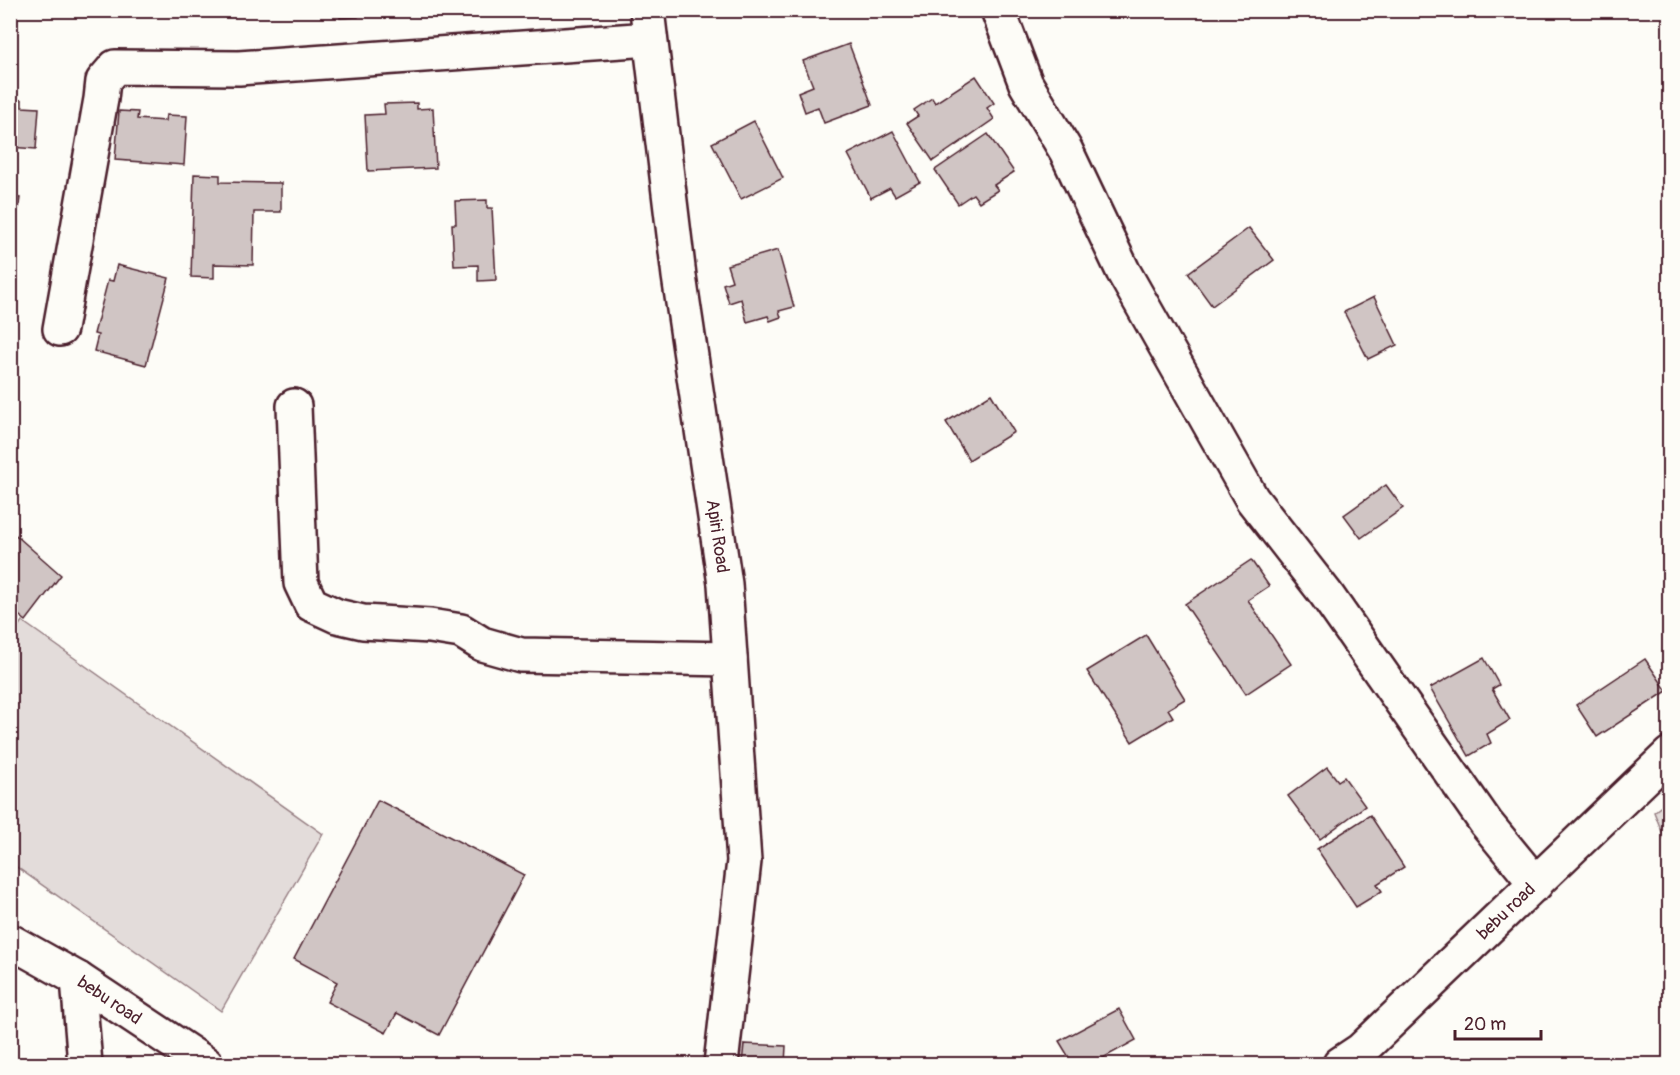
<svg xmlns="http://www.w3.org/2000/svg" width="1680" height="1075" font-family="Pangolin,sans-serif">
<rect width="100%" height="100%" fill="#fdfcf7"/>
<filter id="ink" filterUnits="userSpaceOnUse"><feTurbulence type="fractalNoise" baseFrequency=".0167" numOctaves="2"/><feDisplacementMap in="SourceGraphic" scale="12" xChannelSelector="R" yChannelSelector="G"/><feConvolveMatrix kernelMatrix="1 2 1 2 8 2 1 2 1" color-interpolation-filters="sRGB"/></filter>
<g filter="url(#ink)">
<g fill="#e3dcda" stroke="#967e82" stroke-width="1.5">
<polygon points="22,621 323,834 221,1011 11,863 10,638"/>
<polygon points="1669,800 1669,849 1654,812"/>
</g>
<g fill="#d0c5c4" stroke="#4a1f2b" stroke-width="1.5">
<polygon points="340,10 357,10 358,17 340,18"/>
<polygon points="849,44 872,105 824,123 818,107 805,112 798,92 813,86 803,61"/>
<polygon points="976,76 994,103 987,108 994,119 933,161 907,123 918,116 914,110 932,98 935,103"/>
<polygon points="10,99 22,100 22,107 39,108 36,149 10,147"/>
<polygon points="417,103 417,109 433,108 436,168 368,171 365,115 385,114 384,104"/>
<polygon points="119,111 138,112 137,119 165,121 166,115 187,116 184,165 115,160"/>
<polygon points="754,121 783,178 741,199 712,143"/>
<polygon points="893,131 920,182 895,196 890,188 871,198 848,154"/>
<polygon points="988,134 1014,172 994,185 998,190 979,202 973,194 958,204 935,170"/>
<polygon points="194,174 220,175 220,182 281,183 281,212 254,212 253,265 214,264 214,278 191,277"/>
<polygon points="10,197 20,198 16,226 11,226 10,230"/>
<polygon points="487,200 487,208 492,208 496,280 478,281 478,265 454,266 452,224 456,224 455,201"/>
<polygon points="1249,228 1274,260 1212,306 1188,273"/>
<polygon points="778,250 794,307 779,311 781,317 770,321 768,316 747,322 741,299 729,303 723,284 732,281 727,265"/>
<polygon points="117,265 169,278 146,365 94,351 98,335 94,334 108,280 113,281"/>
<polygon points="1374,297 1397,345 1368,359 1344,312"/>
<polygon points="991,394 1014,432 969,460 946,422"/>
<polygon points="1386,485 1403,508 1361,538 1344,515"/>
<polygon points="10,530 61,575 26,621 10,608"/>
<polygon points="1251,560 1269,586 1248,600 1291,664 1246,694 1185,604"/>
<polygon points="1146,635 1185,699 1168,709 1173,717 1132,742 1087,671"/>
<polygon points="1484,658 1499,685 1492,689 1510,720 1487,734 1491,743 1469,756 1430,688"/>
<polygon points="1645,659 1667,691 1597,737 1576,705"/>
<polygon points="1327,767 1338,781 1344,777 1365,806 1320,839 1288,796"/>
<polygon points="378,800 524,875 439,1035 397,1013 386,1033 327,1002 337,982 294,959"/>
<polygon points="1370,815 1404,867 1377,884 1382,891 1356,907 1317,849"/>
<polygon points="1119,1009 1136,1040 1092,1064 1073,1064 1059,1041"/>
<polygon points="744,1044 786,1046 785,1064 742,1064"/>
</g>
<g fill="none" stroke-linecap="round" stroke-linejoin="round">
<g stroke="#4a1f2b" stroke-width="38">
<g id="minor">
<path id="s1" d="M 647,10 L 679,276 L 725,584 L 744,861 L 721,1064"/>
<polyline points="998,10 1026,84 1066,151 1123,271 1252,499 1326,594 1486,823 1536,884"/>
<polyline points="60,329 101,99 103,81 115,67 239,68 650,39"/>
<polyline points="294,406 301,583 311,604 337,616 363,622 430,626 461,631 482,644 521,655 730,659"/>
<path id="s2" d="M 10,941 L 78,979 L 206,1064"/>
<polyline points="78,979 85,1064"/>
<path id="s3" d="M 1340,1064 L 1361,1050 L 1670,754"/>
</g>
</g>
<use href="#minor" stroke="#fdfcf7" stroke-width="33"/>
</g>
</g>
<g text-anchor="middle" stroke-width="4.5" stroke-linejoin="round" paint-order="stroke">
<g font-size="18" fill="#4a1f2b" stroke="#fdfcf7">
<text dy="6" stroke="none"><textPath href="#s1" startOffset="531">Apiri Road</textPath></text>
<text dy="6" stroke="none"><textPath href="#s3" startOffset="226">bebu road</textPath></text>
<text dy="6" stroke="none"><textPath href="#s2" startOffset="116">bebu road</textPath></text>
</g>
</g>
<rect width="1680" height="1075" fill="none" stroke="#fdfcf7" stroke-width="36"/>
<rect x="18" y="18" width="1644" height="1039" fill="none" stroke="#4a1f2b" stroke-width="2" filter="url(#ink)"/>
<path d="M1455 1030v9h86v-9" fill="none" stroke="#4a1f2b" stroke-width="3"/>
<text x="1464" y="1030" font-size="18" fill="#4a1f2b" stroke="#fdfcf7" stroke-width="4.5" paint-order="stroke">20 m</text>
</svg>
